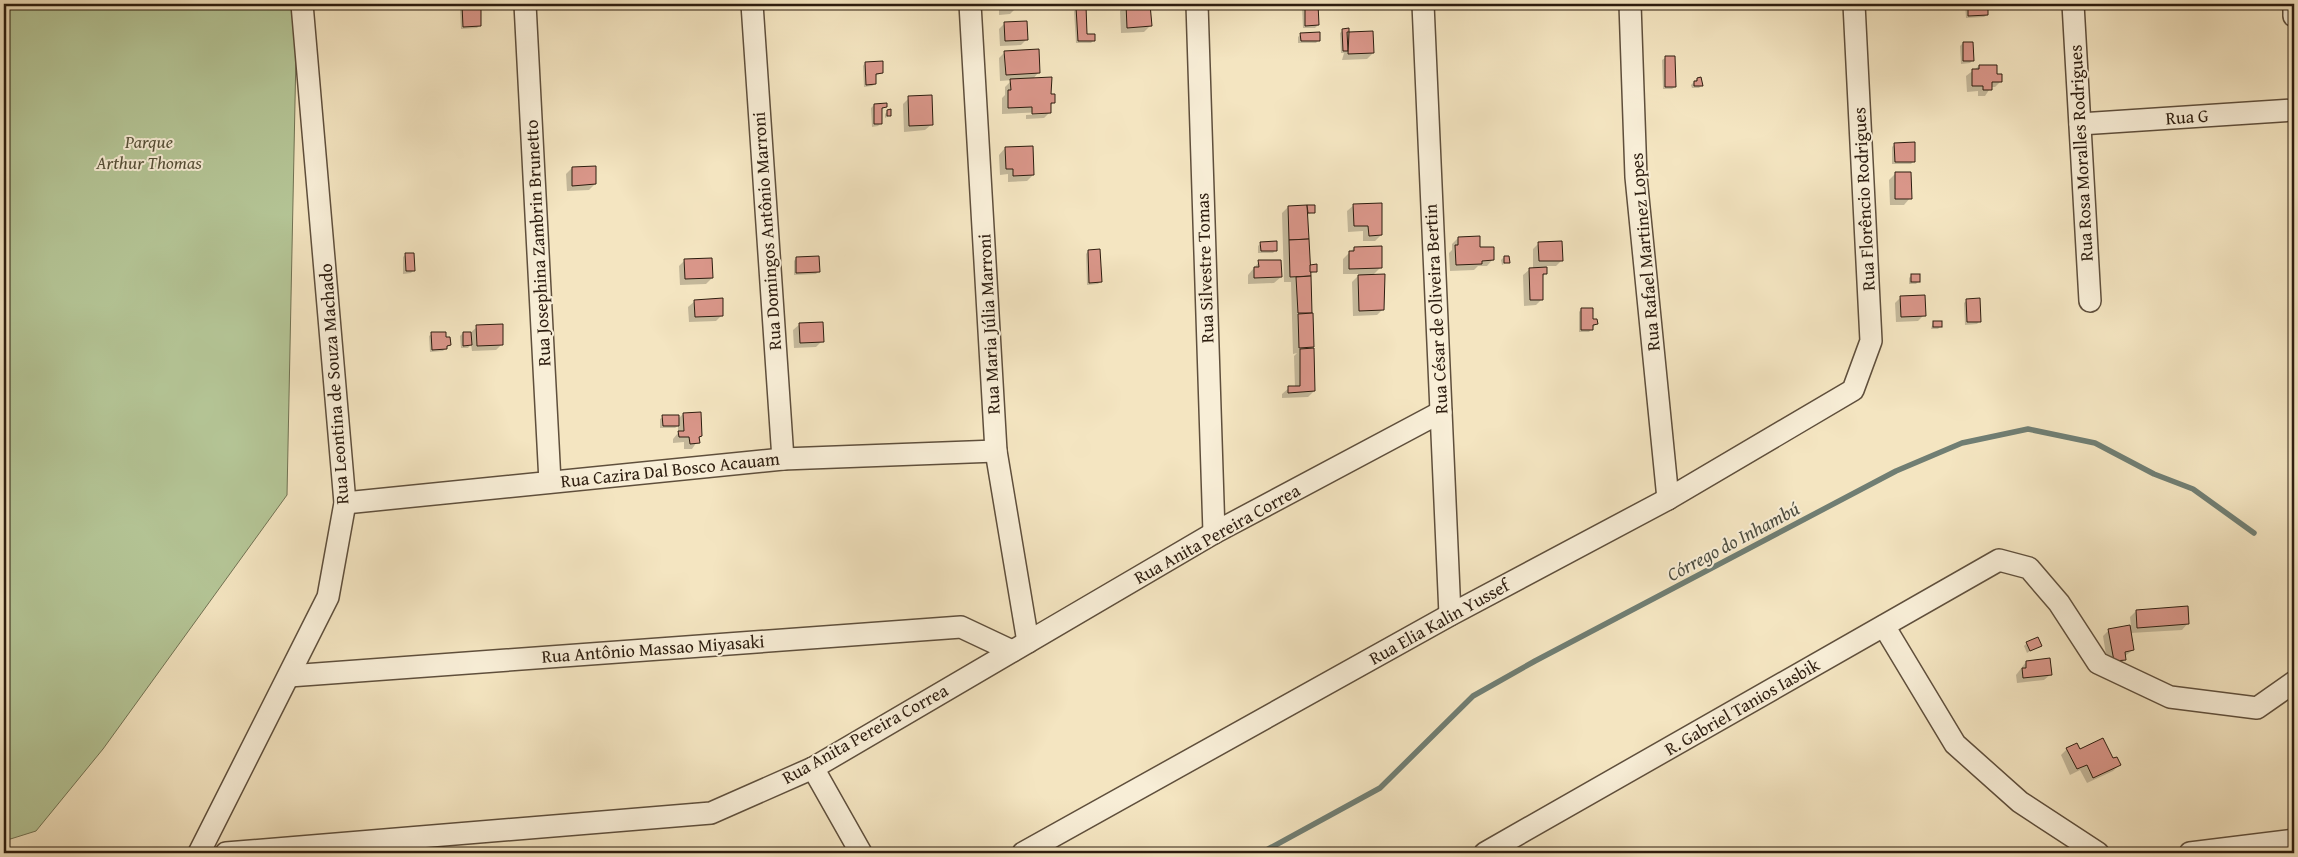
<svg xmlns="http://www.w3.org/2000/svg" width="2298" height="857" font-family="'Gentium Book Plus',serif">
<rect width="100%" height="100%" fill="#f4e5c1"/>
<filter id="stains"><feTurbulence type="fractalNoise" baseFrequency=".004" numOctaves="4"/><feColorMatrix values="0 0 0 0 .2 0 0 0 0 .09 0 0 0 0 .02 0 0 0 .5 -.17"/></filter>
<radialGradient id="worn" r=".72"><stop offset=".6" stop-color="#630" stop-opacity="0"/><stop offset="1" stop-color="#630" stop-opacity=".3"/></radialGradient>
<polygon fill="#b5c697" stroke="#717253" points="4,4 297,4 287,495 103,749 36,831 4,841"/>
<g fill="#0003">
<polygon points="556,4 585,4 580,9 556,10"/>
<polygon points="999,4 1026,4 1022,8 1016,8 1010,14 999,15"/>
<polygon points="1305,4 1317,4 1318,25 1315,28 1303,28 1302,7"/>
<polygon points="1965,4 1986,4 1987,15 1984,17 1966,18"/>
<polygon points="1126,5 1150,26 1144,32 1121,33 1120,11"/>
<polygon points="463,7 480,25 477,28 461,29 460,9"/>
<polygon points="1077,8 1086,35 1094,40 1091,43 1076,43 1074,11"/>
<polygon points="1005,23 1027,39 1021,45 1000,46 999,29"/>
<polygon points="1343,30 1348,30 1348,33 1372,32 1373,53 1367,59 1342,60 1344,53 1341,53 1340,33"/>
<polygon points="1301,34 1319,40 1316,43 1298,43 1298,37"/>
<polygon points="1963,43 1973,60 1970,63 1961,64 1960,46"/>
<polygon points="1005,52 1038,73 1032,80 1049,95 1054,102 1050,106 1050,112 1044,118 1026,119 1026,115 1045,114 1045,112 1002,114 1002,98 1005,95 1005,87 1012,80 1000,81 999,58"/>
<polygon points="1665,58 1675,87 1672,89 1663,89 1662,60"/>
<polygon points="865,63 882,73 875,76 875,84 872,86 864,87 863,66"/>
<polygon points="1979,66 1996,76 2001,81 1995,87 1991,87 1985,96 1978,96 1978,91 1967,92 1966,76"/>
<polygon points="1697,79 1701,86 1699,88 1692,88 1691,85"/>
<polygon points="909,98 932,124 925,130 904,132 903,104"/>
<polygon points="874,105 886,107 880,110 881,123 878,126 872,127 871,108"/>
<polygon points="888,111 890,115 885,118 885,114"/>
<polygon points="1895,144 1914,161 1911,164 1892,164 1892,147"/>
<polygon points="1005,148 1033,175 1027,181 1008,182 1008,174 1000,175 999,155"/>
<polygon points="572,168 595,184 589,190 567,191 566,174"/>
<polygon points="1895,174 1910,198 1904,205 1890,205 1889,180"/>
<polygon points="1354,205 1381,235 1375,241 1363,241 1363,231 1348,232 1347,211"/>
<polygon points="1314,206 1314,212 1306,215 1309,268 1316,271 1309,274 1313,347 1310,350 1314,391 1308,397 1282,398 1282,394 1289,388 1295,388 1294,356 1297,353 1293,354 1291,282 1284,282 1282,213 1288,207"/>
<polygon points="1458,238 1478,249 1493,259 1487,266 1478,266 1474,270 1450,271 1449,253 1452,250 1452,244"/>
<polygon points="1261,243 1276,250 1273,253 1258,253 1258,246"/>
<polygon points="1539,243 1562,260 1556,266 1546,266 1546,273 1541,278 1542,299 1536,305 1524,306 1523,275 1530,269 1533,269 1533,249"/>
<polygon points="1354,248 1381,267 1373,275 1384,275 1383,309 1377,315 1353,316 1352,282 1360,274 1343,274 1343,259"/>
<polygon points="1088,251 1100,282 1098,284 1087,285 1086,254"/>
<polygon points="406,254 414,270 411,273 403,274 403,257"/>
<polygon points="1504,257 1508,262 1502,265 1501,260"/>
<polygon points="796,258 819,271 816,274 794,275 794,261"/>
<polygon points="685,260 712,278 706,284 680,285 679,266"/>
<polygon points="1259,262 1281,277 1274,283 1248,284 1248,275"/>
<polygon points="1912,275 1919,281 1916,284 1909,284 1909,278"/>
<polygon points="1901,297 1924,315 1918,321 1896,322 1895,303"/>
<polygon points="1967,300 1980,321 1977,324 1965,325 1964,303"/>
<polygon points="695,301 722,315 716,321 689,322 688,307"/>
<polygon points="1581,309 1596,324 1589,332 1579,332 1579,312"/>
<polygon points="1933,322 1941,326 1938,329 1931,329"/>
<polygon points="800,324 822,341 816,347 794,348 793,330"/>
<polygon points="477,327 502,344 496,350 472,351 471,344 468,348 461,348 460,336 463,333 470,333"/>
<polygon points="432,334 445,338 449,345 443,351 430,352 429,336"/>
<polygon points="683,414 701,436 692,449 684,449 684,442 673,443 673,439 678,433 678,426 675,428 660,428 660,419 663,417 678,419"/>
<polygon points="2136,611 2188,623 2182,630 2130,633 2133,650 2125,656 2125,659 2119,665 2108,667 2103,636 2109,630 2131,626 2130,617"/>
<polygon points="2027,643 2040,645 2027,653 2024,646"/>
<polygon points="2026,662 2051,674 2044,680 2017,683 2016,675"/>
<polygon points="2067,749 2112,760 2119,765 2113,771 2087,783 2080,770 2070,775 2061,755"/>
</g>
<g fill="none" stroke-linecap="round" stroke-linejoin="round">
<polyline stroke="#707e73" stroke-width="5.5" points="1261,853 1380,788 1473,696 1535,661 1896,471 1962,443 2028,429 2095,443 2154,474 2193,489 2254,533"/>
</g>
<g fill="#d99689" stroke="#2d1d0f">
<rect x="1005" y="4" width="12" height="5"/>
<polygon points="1126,4 1150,4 1152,26 1127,28"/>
<polygon points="1305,4 1318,4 1319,25 1305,26"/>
<polygon points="1968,4 1988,4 1988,15 1968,16"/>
<polygon points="462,5 481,5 481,26 463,27"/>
<polygon points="1086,6 1087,34 1095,34 1095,41 1078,41 1076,7"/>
<polygon points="1027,21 1028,40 1005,41 1004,22"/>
<polygon points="1349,28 1349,32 1347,32 1348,51 1343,51 1342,29"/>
<polygon points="1373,31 1374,53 1348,54 1349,32"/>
<polygon points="1320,32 1320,41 1301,41 1300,33"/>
<polygon points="1963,42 1973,42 1974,61 1963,61"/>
<polygon points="1039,49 1040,73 1006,75 1004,51"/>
<polygon points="1665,56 1675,56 1676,87 1665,87"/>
<polygon points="883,61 883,73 876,74 876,84 866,85 865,62"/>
<polygon points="1979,65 1997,65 1997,74 2002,74 2002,82 1992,82 1992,90 1983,90 1983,86 1972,86 1972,69 1979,69"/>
<polygon points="1052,77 1051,94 1055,94 1055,103 1051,103 1051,113 1032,114 1032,107 1008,108 1008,90 1011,90 1010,79"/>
<polygon points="1701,77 1703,86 1694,86 1694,81 1697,81 1697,78"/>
<polygon points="932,95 933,125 909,126 908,96"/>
<polygon points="887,103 887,107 882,108 882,124 874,124 874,104"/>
<polygon points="891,109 891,116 887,116 887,110"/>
<polygon points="1915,142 1915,162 1895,162 1894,143"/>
<polygon points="1033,146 1034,175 1013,176 1013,169 1006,169 1005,147"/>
<polygon points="596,166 596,184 572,186 572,167"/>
<polygon points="1895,172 1911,172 1912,199 1895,199"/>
<polygon points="1382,203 1382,235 1369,236 1368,226 1354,226 1353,204"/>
<polygon points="1307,205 1309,239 1289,240 1288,206"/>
<polygon points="1307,205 1315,205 1315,213 1308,213"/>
<polygon points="1480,236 1480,247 1494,247 1494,260 1482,261 1482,264 1456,265 1455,245 1458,245 1458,237"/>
<polygon points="1309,239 1311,276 1290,277 1289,240"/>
<polygon points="1277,241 1277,251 1261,251 1260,242"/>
<polygon points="1562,241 1563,261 1539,261 1538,242"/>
<polygon points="1382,246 1382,268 1349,269 1349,251 1354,251 1354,247"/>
<polygon points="1100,249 1102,282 1089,283 1088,250"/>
<polygon points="405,253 414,253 415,271 406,271"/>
<polygon points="819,256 820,272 796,273 796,257"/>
<polygon points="1504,256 1509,256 1510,263 1504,263"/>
<polygon points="712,258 713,278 685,279 684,259"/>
<polygon points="1258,260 1281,260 1282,277 1254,278 1254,267 1259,267"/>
<polygon points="1317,264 1317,272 1310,272 1310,265"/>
<polygon points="1547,267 1547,274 1543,274 1543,300 1530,300 1529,268"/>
<polygon points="1385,274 1384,310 1359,311 1358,275"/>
<rect x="1911" y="274" width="9" height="8"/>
<polygon points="1311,276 1312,313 1298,313 1296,277"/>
<polygon points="1925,295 1926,316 1901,317 1900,296"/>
<polygon points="723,298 723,316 695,317 694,300"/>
<polygon points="1980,298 1981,322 1967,322 1966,299"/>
<polygon points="1581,308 1593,308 1593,319 1597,319 1598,324 1593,325 1593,330 1581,330"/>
<polygon points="1313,313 1314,347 1299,348 1298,314"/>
<rect x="1933" y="321" width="9" height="6"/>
<polygon points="823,322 824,342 800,343 799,323"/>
<polygon points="503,324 503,345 477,346 476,325"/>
<polygon points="431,332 446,332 446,337 450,337 451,345 447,346 447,349 432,350"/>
<polygon points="463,332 471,332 472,345 463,346"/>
<polygon points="1314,348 1315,391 1288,393 1288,386 1300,386 1300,349"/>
<polygon points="701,412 702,436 699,437 700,443 690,444 689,437 679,437 678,431 684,431 683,413"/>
<polygon points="662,415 679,415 679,426 663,426"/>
<polygon points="2188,606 2189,624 2137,628 2136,610"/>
<polygon points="2130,625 2134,650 2125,652 2126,660 2114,661 2108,629"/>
<polygon points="2038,637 2042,646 2030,651 2026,642"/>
<polygon points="2050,658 2052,675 2023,678 2022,668 2026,668 2026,661"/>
<polygon points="2103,738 2113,758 2117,757 2121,765 2093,778 2087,765 2077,769 2066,748 2077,743 2080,749"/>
</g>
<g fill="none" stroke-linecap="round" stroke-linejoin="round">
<g stroke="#5f4f3c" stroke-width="24">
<g id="street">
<polyline points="525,4 550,482"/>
<polyline points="752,4 783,459"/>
<polyline points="970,4 996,451 1028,642"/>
<polyline points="1197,4 1214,533"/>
<polyline points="1423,4 1450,615"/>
<polyline points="1630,4 1636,177 1668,499"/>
<polyline points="2073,4 2090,301"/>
<polyline points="2294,4 2294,16"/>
<polyline points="2080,124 2294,110"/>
<polyline points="345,503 783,459 996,451"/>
<polyline points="1884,626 1955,744 2020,802 2098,853"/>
<polyline points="289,676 961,627 1012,651"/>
<polyline points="813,768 861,853"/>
<polyline points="199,853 328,597 345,503 302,4"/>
<polyline points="226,853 711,813 813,768 1214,533 1441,412"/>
<polyline points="1023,853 1450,615 1668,499 1853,390 1871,341 1854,4"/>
<polyline points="1485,853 1999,560 2029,568 2059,603 2098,663 2170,697 2257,708 2294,682"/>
<polyline points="2190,853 2294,840"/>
</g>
</g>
<use href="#street" stroke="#f8eed7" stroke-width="21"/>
</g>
<g text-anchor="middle" stroke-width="4" stroke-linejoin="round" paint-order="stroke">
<g font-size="18" fill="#2d1d0f" stroke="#f8eed7">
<text transform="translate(2187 117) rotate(-4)" y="6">Rua G</text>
<text transform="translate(2081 153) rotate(-93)" y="6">Rua Rosa Moralles Rodrigues</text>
<text transform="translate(1864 199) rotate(-93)" y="6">Rua Florêncio Rodrigues</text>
<text transform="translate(767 231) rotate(-94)" y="6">Rua Domingos Antônio Marroni</text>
<text transform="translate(538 243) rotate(-93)" y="6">Rua Josephina Zambrin Brunetto</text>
<text transform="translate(1645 252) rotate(-95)" y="6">Rua Rafael Martinez Lopes</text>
<text transform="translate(1205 268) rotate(-92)" y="6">Rua Silvestre Tomas</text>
<text transform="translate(1436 309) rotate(-93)" y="6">Rua César de Oliveira Bertin</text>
<text transform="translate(989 324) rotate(-93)" y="6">Rua Maria Júlia Marroni</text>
<text transform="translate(334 384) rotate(-94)" y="6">Rua Leontina de Souza Machado</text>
<text transform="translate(670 470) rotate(-6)" y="6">Rua Cazira Dal Bosco Acauam</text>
<text transform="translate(1217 534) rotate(-29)" y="6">Rua Anita Pereira Correa</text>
<text transform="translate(1439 622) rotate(-29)" y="6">Rua Elia Kalin Yussef</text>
<text transform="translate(653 649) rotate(-4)" y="6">Rua Antônio Massao Miyasaki</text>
<text transform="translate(1742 707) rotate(-30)" y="6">R. Gabriel Tanios Iasbik</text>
<text transform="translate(865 734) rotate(-29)" y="6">Rua Anita Pereira Correa</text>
</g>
<g font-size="18" font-style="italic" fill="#565038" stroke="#f8eed7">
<text x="149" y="148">Parque<tspan x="149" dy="21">Arthur Thomas</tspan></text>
</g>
<g font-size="19" font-style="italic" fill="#4e4e41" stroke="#f8eed7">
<text transform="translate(1733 541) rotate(-28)" y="7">Córrego do Inhambú</text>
</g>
</g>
<rect width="2298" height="857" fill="none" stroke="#f4e5c1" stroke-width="20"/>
<rect x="5" y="5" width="2288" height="847" fill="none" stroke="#2d1d0f" stroke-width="2.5"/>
<rect x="10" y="10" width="2278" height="837" fill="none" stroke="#2d1d0f"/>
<rect width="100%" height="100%" filter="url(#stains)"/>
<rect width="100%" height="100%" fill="url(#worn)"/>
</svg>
